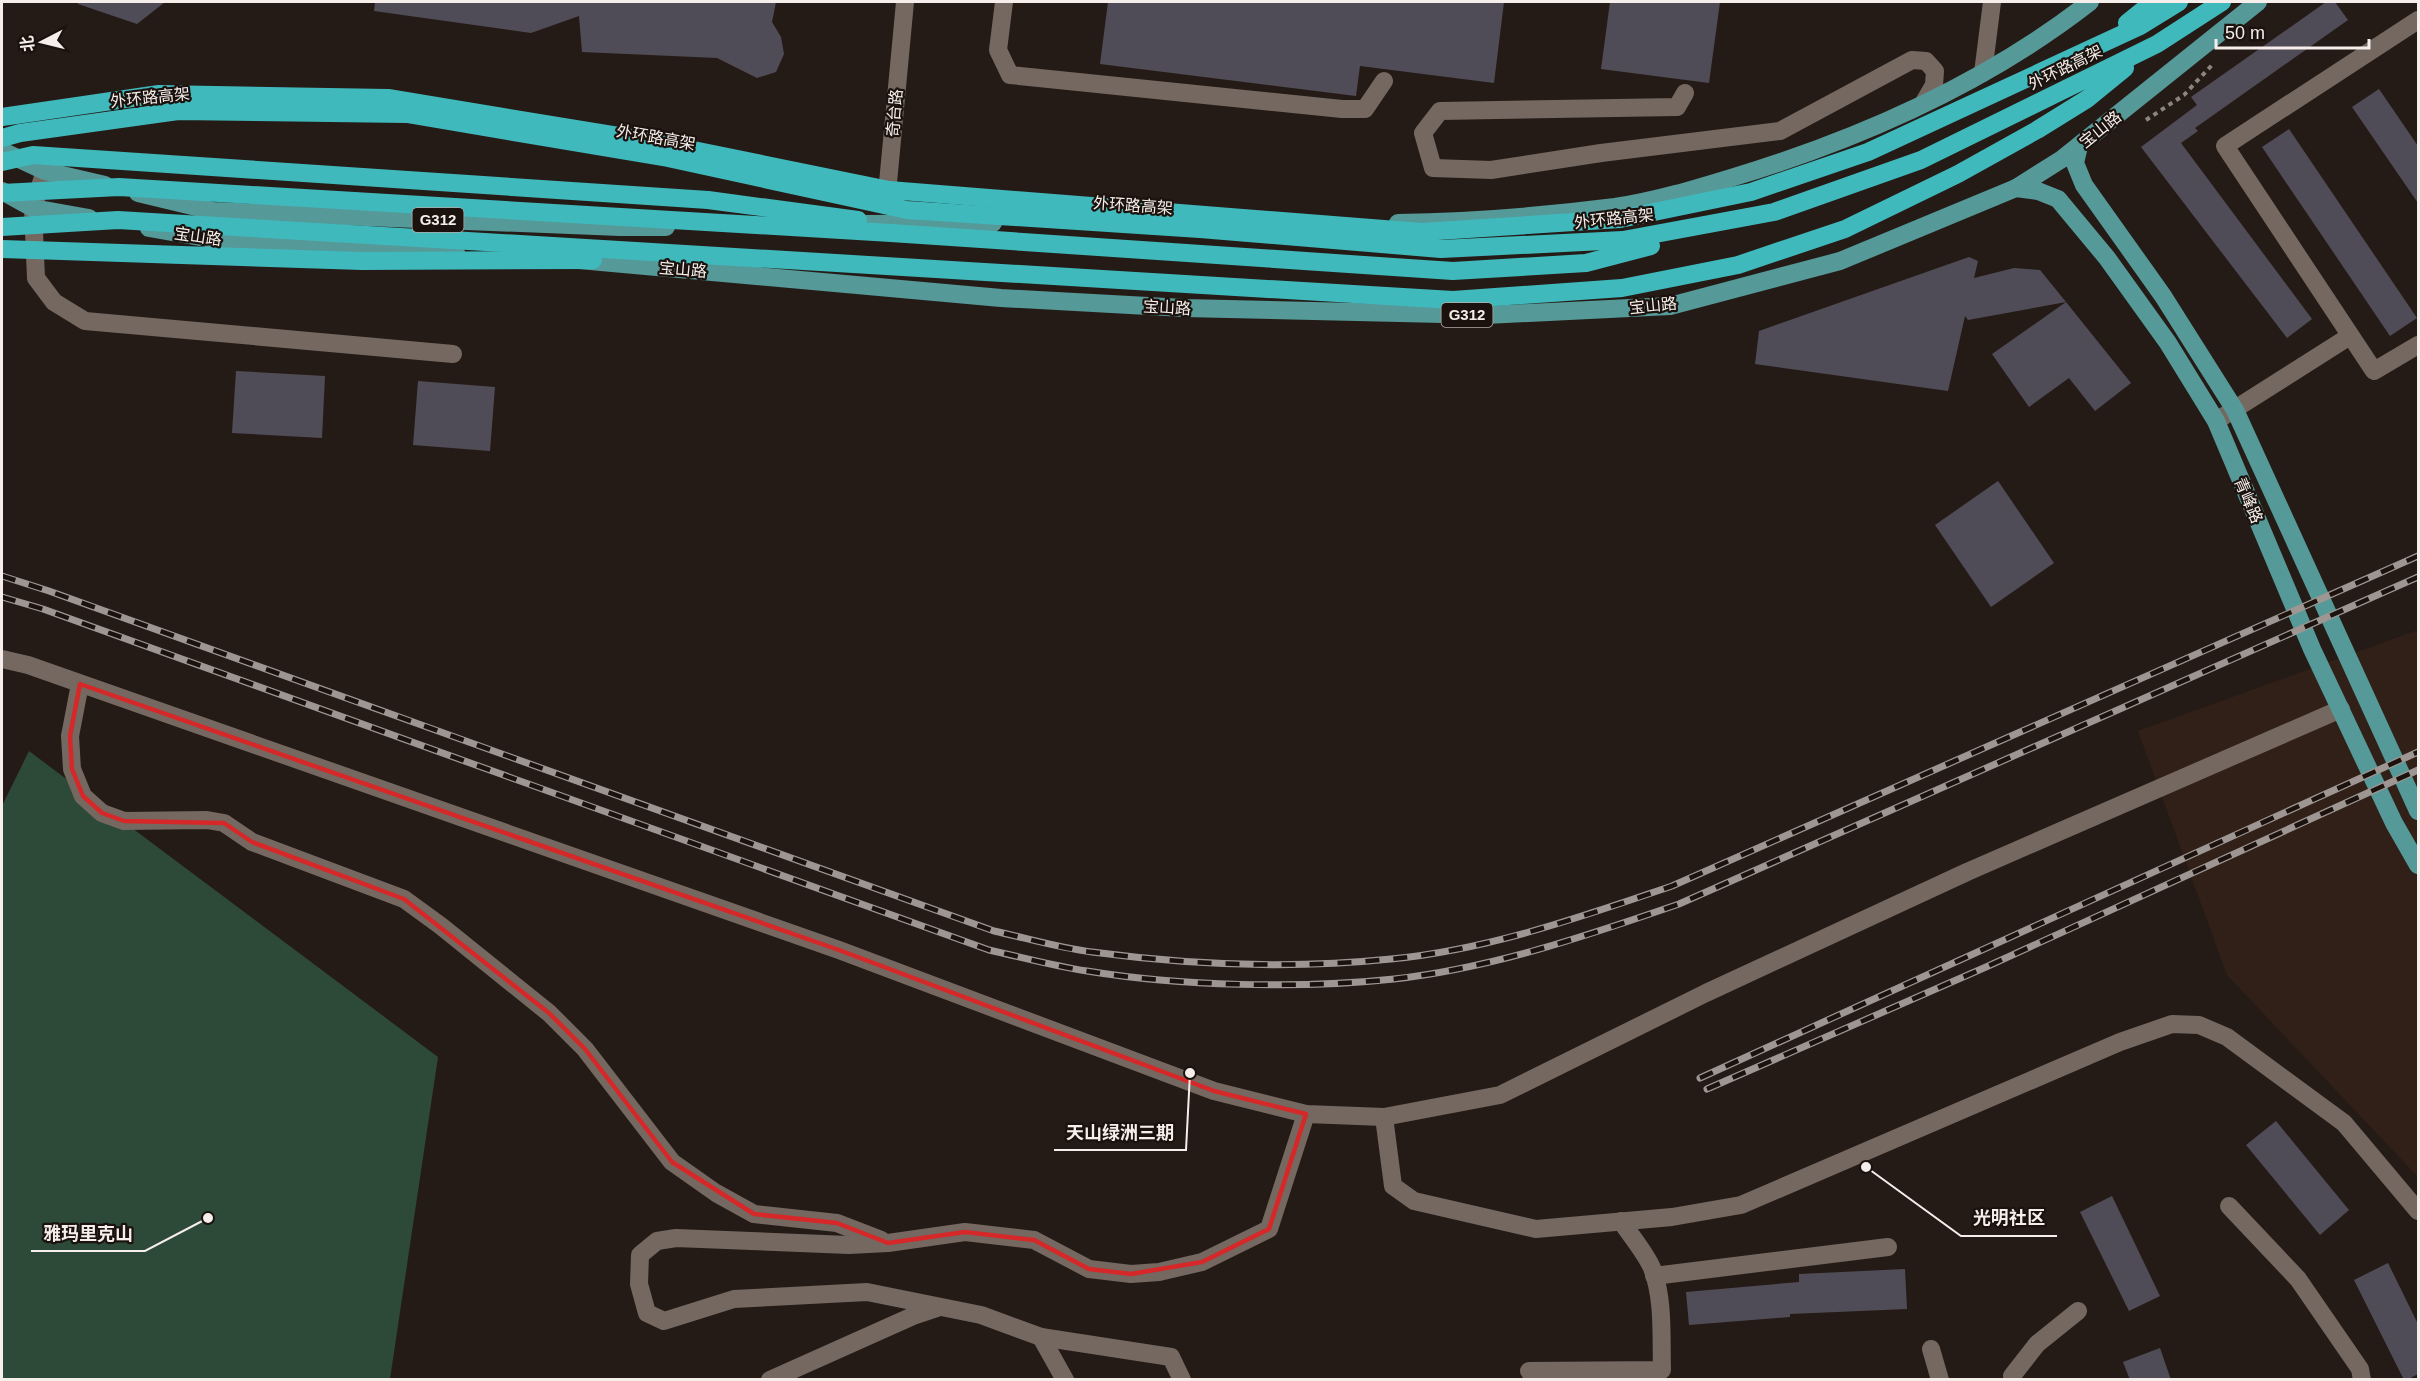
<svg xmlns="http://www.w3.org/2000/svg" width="2420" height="1381" font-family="Helvetica,'Noto Sans SC',sans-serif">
<rect width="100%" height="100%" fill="#251b16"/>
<polygon fill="#312018" points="2418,630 2418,1177 2227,975 2138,731"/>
<polygon fill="#2d4938" points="29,751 438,1057 390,1379 2,1379 2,806"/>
<g fill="#504c57">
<polygon points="78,2 165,2 137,24 78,4"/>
<polygon points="375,2 776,2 772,22 781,37 784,54 776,72 757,78 717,58 582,52 579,16 531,33 374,11"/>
<polygon points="1108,2 1504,2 1494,83 1360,66 1356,96 1100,64"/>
<polygon points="1610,2 1720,2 1709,83 1601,69"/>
<polygon points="2326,2 2335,2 2348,20 2195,128 2198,131 2181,143 2312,319 2287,338 2141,147 2197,105 2191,97"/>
<polygon points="2379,89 2418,146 2418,203 2352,107"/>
<polygon points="2289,129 2417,318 2390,336 2262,147"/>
<polygon points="1969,257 1978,261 1974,278 2014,268 2040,270 2066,302 1968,320 1965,316 1948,391 1755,364 1759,331"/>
<polygon points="2066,302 2131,383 2095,411 2069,378 2029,407 1992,354"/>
<polygon points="236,371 325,376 322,438 232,433"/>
<polygon points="418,381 495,387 490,451 413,445"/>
<polygon points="1998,481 2054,563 1991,607 1935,525"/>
<polygon points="2276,1121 2349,1210 2320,1235 2246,1145"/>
<polygon points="2112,1196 2160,1296 2129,1311 2080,1212"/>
<polygon points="2388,1263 2418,1324 2418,1374 2407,1380 2404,1380 2354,1280"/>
<polygon points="1905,1269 1907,1309 1790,1314 1790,1317 1689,1325 1686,1292 1799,1282 1799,1274"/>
<polygon points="2160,1348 2171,1380 2130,1380 2123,1362"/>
</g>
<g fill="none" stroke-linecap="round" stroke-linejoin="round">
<polyline stroke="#8c847f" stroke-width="4" stroke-dasharray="4.5 4.5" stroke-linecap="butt" points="2146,120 2184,95 2212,65"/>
<g stroke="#746861" stroke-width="18">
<polyline points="1004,2 998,50 1010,75 1342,109 1365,109 1384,81"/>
<polyline points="2418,20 2225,146 2374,371 2418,345"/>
<polyline points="1983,73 1992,2"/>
<polyline points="1685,93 1677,107 1440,111 1423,133 1433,168 1491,170 1601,153 1780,131 1912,60 1926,61 1935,71 1934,85 1924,102"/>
<polyline points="45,171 33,208 36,278 54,302 85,321 453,354"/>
<polyline points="886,204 905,2"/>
<polyline points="2216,421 2350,336"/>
<polyline points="2,659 28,665 839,950 1214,1091 1306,1114 1384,1117 1500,1095 1706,993 1967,872 2341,709"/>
<polyline points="80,684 70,736 72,769 83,796 102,813 124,821 207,820 224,823 252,842 404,899 441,926 549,1013 585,1049 672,1162 716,1193 754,1214 837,1223 881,1240"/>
<polyline points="1384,1117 1393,1186 1414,1201 1536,1229 1672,1217 1741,1205 2120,1042 2172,1024 2199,1025 2227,1037 2344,1123 2418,1211"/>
<polyline points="2229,1206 2298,1279 2360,1369 2362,1380"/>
<polyline points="1654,1276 1888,1247"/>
<polyline points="1041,1337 1065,1380"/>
<polyline points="1931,1349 1940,1380"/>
<path d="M 1529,1371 L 1662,1370 C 1661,1337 1664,1299 1652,1268 C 1645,1252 1631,1236 1621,1221"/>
<polyline points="770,1380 913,1316 937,1308"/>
<polyline points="1182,1380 1171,1357 1041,1337 981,1315 867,1292 734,1299 664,1321 647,1313 639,1284 640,1255 657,1241 676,1238 849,1245 888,1243 965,1232 1034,1240 1089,1269 1131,1274 1159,1272 1202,1262 1269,1229 1306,1114"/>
<polyline points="2013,1380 2012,1376 2037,1344 2078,1311"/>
</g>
<g stroke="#559998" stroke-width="18">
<polyline points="2079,146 2075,163 2084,185 2163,296 2235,410 2418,811"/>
<polyline points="2,151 45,171 105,185"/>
<polyline points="2016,188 2038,191 2058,199 2107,258 2168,343 2216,421 2312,649 2394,823 2418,865"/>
<polyline points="2,191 33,208 89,218"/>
<polyline points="138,193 213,211 620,227 666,227"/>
<path d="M 1398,223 C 1470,222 1544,216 1615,207 C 1655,201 1695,189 1734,177 C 1859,139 1986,83 2090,2"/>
<polyline points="864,224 993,223"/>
<polyline points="149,228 217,240 456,253"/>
<polyline points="579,260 1001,298 1184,308 1486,315 1670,306 1840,261 2016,188 2062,159 2258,2"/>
</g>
<g stroke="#40b9bd" stroke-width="18">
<polyline points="2127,23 2153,2"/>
<polyline points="2,117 159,94 388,98 649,141 889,190 1422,232 1620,219 1751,192 1868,152 2140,26 2179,2"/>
<polyline points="2,138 20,133 178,111 407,114 668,158 907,210 1200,229 1441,249 1623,240 1774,212 1921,160 2157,44 2222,2"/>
<polyline points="2,162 33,155 708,200 858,220"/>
<polyline points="2,193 119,187 891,233 1453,271 1586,263 1651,246"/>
<polyline points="2,227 118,220 1453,300 1622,288 1738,265 1845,229 1958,174 2037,130 2087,99 2125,68"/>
<polyline points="2,249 362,261 593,260"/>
</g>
<g stroke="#9e9692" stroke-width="7">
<g id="rail">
<path d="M 2,576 L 49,591 L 994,931 C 1026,938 1059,948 1092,952 C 1190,965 1292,969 1391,959 C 1487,950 1581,917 1672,886 L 2418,556"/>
<path d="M 2,597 L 43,609 L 989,950 C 1021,957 1054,966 1087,971 C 1179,986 1301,989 1394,979 C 1492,968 1586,936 1679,904 L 2418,577"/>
<polyline points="1700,1078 2418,752"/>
<polyline points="1707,1089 1986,967 2418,770"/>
</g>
</g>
<use href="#rail" stroke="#1b120d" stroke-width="4.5" stroke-dasharray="14" stroke-linecap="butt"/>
</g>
<path fill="none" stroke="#d62828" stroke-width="4.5" stroke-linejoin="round" d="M 80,684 L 839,950 L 1214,1091 L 1306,1114 L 1269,1229 L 1202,1262 L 1131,1274 L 1089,1269 L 1034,1240 L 965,1232 L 888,1243 L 837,1223 L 754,1214 L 672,1162 L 585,1049 L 549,1013 L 404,899 L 252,842 L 224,823 L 124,821 L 102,813 L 83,796 L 72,769 L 70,736 Z"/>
<g text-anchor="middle" stroke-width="4.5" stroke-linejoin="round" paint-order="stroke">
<g fill="#1b120d" stroke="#b4aca8" stroke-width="1.5">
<rect x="412.5" y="208" width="51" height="24" rx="4.5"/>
<rect x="1441.5" y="303" width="51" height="24" rx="4.5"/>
</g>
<g font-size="15" font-weight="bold" fill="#f5eeea">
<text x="438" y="225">G312</text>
<text x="1467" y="320">G312</text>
</g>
<g font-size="16" fill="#f5eeea" stroke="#1b120d">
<text transform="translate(2065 67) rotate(-26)" y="6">外环路高架</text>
<text transform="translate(150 97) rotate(-6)" y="6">外环路高架</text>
<text transform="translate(894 113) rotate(-85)" y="6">奇台路</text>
<text transform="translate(2100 129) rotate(-39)" y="6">宝山路</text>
<text transform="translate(656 137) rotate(10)" y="6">外环路高架</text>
<text transform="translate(1133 205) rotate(4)" y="6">外环路高架</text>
<text transform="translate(1614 218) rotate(-6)" y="6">外环路高架</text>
<text transform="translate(198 236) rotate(8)" y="6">宝山路</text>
<text transform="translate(683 269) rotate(5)" y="6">宝山路</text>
<text transform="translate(1653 305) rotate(-6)" y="6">宝山路</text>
<text transform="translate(1167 307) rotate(3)" y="6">宝山路</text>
<text transform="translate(2249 500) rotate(67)" y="6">青峰路</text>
</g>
</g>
<path fill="none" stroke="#f5eeea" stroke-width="2" d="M1190 1073L1186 1150H1054M1866 1167L1961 1236H2057M208 1218L145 1251H31"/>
<g fill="#f5eeea" stroke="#1b120d" stroke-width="2">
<circle cx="1190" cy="1073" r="6"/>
<circle cx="1866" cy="1167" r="6"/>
<circle cx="208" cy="1218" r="6"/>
</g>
<g font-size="18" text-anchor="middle" font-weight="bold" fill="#f5eeea" stroke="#1b120d" stroke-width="4.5" stroke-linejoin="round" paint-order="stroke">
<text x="1120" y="1139">天山绿洲三期</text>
<text x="2009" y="1224">光明社区</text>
<text x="88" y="1240">雅玛里克山</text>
</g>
<rect width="2420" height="1381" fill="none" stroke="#f5eeea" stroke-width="6"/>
<g transform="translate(42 42) rotate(263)" stroke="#1b120d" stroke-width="4.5" paint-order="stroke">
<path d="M0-4.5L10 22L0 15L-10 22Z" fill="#f5eeea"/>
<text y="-9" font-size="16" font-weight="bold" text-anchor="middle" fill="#f5eeea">北</text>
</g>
<path d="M2216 39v9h153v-9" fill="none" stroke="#f5eeea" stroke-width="3"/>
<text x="2225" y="39" font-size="18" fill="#f5eeea" stroke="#1b120d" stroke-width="4.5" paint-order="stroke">50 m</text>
</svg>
